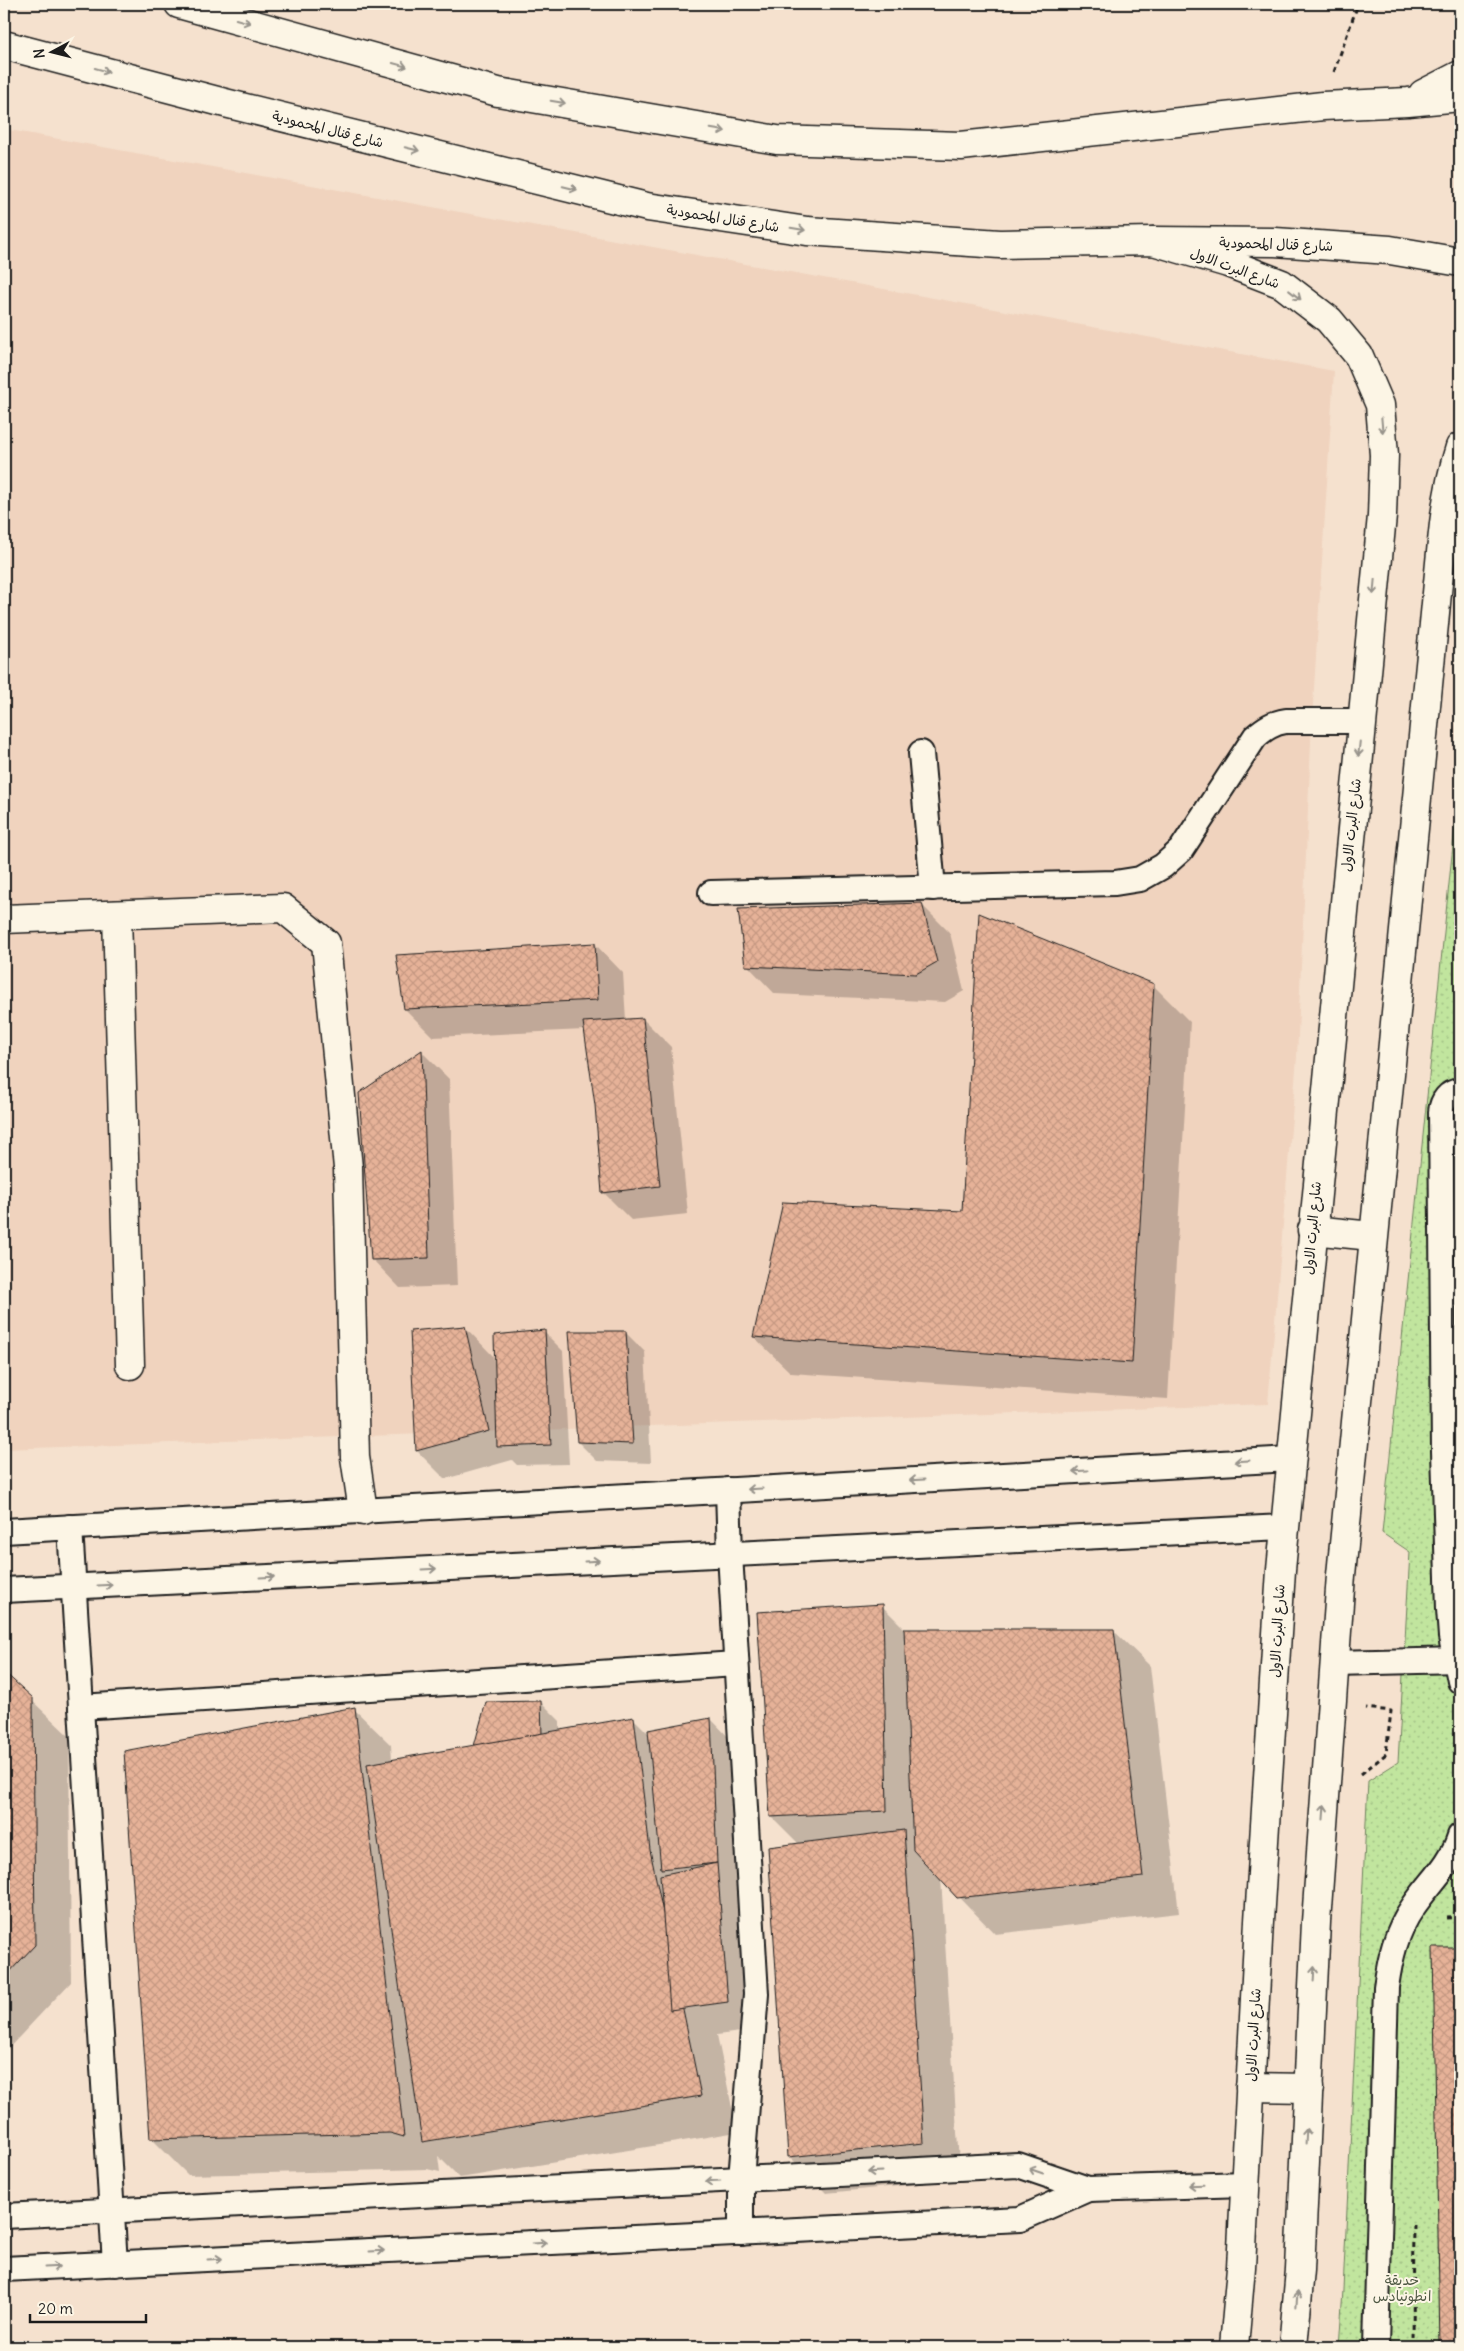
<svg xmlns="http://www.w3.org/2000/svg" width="1464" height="2351" font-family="Delius,'Playpen Sans Arabic',sans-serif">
<defs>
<pattern id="park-dots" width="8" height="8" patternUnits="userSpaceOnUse" patternTransform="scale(1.25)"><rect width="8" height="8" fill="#c1e59e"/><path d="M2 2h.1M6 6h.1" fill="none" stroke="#a5c488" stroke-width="1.8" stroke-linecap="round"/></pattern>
<pattern id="building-cross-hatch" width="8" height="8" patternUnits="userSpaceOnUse" patternTransform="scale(1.25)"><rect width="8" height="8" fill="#e6b298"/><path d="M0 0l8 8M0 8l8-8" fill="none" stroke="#c59882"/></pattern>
</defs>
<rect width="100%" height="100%" fill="#f5e1ce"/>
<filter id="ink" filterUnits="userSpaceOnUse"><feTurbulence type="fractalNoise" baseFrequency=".02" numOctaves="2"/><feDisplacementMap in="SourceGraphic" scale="10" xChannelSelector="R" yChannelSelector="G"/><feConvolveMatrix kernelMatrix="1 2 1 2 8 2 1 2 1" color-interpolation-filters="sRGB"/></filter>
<g filter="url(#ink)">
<polygon fill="#f0d3be" points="4,129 1334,371 1312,720 1297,1057 1268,1404 4,1449"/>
<polygon fill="url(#park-dots)" stroke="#6e805d" points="1460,777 1460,2347 1339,2347 1343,2290 1368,1781 1398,1762 1410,1552 1382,1533"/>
<g fill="#0003">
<polygon points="921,904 950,933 964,991 945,1002 775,994 747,965"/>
<polygon points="595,944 623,973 626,1020 643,1019 671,1047 688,1214 631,1220 603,1192 596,1105 585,1030 433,1037 405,1009"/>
<polygon points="1153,985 1190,1022 1168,1399 791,1373 754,1337 963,1213"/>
<polygon points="422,1052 449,1079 457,1286 400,1288 372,1259"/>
<polygon points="465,1327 493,1356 495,1364 544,1332 563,1351 569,1464 517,1465 512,1460 445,1479 417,1451"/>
<polygon points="626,1333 645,1352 651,1463 597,1461 578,1442"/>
<polygon points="882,1606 907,1631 1113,1630 1150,1666 1179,1913 995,1934 941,1878 960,2180 826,2193 789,2156 799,1844 771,1816"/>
<polygon points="4,1674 69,1736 71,1982 4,2053"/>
<polygon points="541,1702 560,1721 560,1732 634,1719 650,1735 711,1719 739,1748 756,2030 717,2035 737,2132 460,2178 438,2156 440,2172 427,2169 188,2175 151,2138 354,1709 391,1745 392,1760 475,1746"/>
<polygon points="1435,1949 1460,1949 1460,2347 1441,2347"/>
</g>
<g fill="url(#building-cross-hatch)" stroke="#1c1c1c">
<polygon points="922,903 937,962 916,974 745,966 738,909"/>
<polygon points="979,913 1154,984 1132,1363 753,1337 783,1202 962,1211"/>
<polygon points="595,943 598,1000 404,1009 396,955"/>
<polygon points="643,1018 660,1186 602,1193 595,1105 583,1022"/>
<polygon points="422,1050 429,1258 371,1260 359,1093"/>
<polygon points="465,1326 489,1431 416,1451 410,1331"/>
<polygon points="545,1330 551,1445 497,1447 494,1335"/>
<polygon points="569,1331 626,1331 633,1444 577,1442"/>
<polygon points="883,1604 887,1811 770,1817 757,1612"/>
<polygon points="904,1629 1114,1629 1143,1877 957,1898 913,1850"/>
<polygon points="4,1672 33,1698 35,1945 4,1978"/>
<polygon points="541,1701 542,1734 474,1746 486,1702"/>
<polygon points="355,1707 404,2137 390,2133 150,2139 124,1751"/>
<polygon points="634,1717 650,1850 701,2096 422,2142 367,1764"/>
<polygon points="711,1718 717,1863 661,1869 648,1730"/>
<polygon points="904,1830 924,2143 788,2157 768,1847"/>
<polygon points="717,1863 728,2002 670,2010 660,1875"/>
<polygon points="1433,1948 1460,1948 1460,2347 1440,2347"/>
</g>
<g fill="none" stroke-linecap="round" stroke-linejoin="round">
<g stroke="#1c1c1c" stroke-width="28">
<g id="lane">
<polyline points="921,753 933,888"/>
<path d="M 711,893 L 1115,883 L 1140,879 L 1163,866 L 1181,850 L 1255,737 C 1265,728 1273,723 1286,721 L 1362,721"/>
<path d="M 1460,1091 C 1448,1092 1442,1101 1441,1112 L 1444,1451 L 1449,1609 L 1451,1637 L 1460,1681"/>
<polyline points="728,1490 730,1554 756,1994 741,2179 741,2233"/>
<polyline points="70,1527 115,2264"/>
<polyline points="4,1531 1290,1459"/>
<polyline points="4,1590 1285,1527"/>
<polyline points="1334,1663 1460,1660"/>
<polyline points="81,1707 736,1664"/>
<polyline points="4,2216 1018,2165 1088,2189 1245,2184"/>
<polyline points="4,2269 1020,2219 1088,2189"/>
<path d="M 1376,2347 L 1386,1987 C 1390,1959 1396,1931 1413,1907 C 1430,1882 1451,1865 1460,1836"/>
</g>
</g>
<g stroke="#1c1c1c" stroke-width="31">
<g id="street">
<polyline points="117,915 130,1365"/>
<polyline points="4,919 283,908 326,943 348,1168 355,1457 363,1511"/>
</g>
</g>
<g stroke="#1c1c1c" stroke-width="31">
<g id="secondary">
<polyline points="179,4 498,92 777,140 961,146 1323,106 1408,102 1460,97"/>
<polyline points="4,45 225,103 647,207 807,231 1000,244 1153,241 1275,242 1390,250 1460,262"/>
<polyline points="1423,94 1460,75"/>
<polyline points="1153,241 1228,263 1282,284 1329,320 1359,356 1380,405 1384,455 1382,516 1281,1570 1259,1921 1241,2267 1234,2347"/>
<polyline points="1312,1230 1372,1236"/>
<polyline points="1250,2087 1309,2088"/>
<path d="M 1293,2347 L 1300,2270 L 1316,1922 L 1341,1575 L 1442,542 C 1445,510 1450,478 1460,447"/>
</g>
</g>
<g stroke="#1c1c1c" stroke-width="3" stroke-dasharray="5 4" stroke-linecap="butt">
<polyline points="1334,72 1358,4"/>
<polyline points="1361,1774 1386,1754 1391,1711 1366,1708"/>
<polyline points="1446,1918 1460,1917"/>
<polyline points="1413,2347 1414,2222"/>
</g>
<use href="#lane" stroke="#fcf5e5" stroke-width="24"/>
<use href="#street" stroke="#fcf5e5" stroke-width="28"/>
<use href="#secondary" stroke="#fcf5e5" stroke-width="28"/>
</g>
<defs><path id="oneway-shaft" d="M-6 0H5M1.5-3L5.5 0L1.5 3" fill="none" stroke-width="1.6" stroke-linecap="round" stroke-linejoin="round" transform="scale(1.25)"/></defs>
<g stroke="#97938b">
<use href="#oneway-shaft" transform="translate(243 21) rotate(15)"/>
<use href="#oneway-shaft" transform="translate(400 65) rotate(15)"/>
<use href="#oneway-shaft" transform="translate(102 70) rotate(15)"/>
<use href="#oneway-shaft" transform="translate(558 102) rotate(10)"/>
<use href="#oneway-shaft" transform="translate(718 130) rotate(10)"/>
<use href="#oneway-shaft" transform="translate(412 149) rotate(14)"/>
<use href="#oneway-shaft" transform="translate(570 188) rotate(14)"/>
<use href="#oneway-shaft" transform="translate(798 229) rotate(9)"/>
<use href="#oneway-shaft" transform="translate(1295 295) rotate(38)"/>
<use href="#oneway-shaft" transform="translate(1382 425) rotate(85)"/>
<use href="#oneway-shaft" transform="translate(1374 587) rotate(95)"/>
<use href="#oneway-shaft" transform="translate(1359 749) rotate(96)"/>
<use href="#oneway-shaft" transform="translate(1242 1461) rotate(177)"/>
<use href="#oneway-shaft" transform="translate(1080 1471) rotate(177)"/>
<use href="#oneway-shaft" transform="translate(917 1480) rotate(177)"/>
<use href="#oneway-shaft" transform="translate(755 1489) rotate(177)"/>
<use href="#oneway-shaft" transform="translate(592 1561) rotate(-3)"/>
<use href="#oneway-shaft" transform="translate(429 1569) rotate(-3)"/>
<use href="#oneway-shaft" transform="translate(267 1577) rotate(-3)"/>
<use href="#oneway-shaft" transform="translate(105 1585) rotate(-3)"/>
<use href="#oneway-shaft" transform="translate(1324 1812) rotate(-86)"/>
<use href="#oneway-shaft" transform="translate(1314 1974) rotate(-87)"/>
<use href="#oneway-shaft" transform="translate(1306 2136) rotate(-87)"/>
<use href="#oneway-shaft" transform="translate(1036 2171) rotate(-161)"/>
<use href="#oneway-shaft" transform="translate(875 2172) rotate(177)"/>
<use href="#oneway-shaft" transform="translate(713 2181) rotate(177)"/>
<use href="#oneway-shaft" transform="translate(1196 2185) rotate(178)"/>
<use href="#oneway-shaft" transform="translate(539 2243) rotate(-3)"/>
<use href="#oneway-shaft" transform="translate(377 2251) rotate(-3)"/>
<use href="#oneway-shaft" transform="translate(215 2259) rotate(-3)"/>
<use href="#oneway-shaft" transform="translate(52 2267) rotate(-3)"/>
<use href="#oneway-shaft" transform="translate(1297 2299) rotate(-85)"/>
</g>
</g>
<g text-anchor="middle" stroke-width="4" stroke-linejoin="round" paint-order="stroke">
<g font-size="14" fill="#1c1c1c" stroke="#fcf5e5">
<text transform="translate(328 129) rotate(14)" y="5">شارع قنال المحمودية</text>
<text transform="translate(723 218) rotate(9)" y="5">شارع قنال المحمودية</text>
<text transform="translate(1276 244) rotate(2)" y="5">شارع قنال المحمودية</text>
<text transform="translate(1235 268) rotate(20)" y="5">شارع البرت الاول</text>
<text transform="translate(1351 825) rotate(-84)" y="5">شارع البرت الاول</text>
<text transform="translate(1312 1228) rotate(-85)" y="5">شارع البرت الاول</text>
<text transform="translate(1277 1631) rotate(-87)" y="5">شارع البرت الاول</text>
<text transform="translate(1253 2035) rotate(-87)" y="5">شارع البرت الاول</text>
</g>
<g font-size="14" fill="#4e5843" stroke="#fcf5e5">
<text x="1402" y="2285">حديقة<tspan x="1402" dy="16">انطونيادس</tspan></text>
</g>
</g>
<rect width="1464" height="2351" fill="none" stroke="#fcf5e5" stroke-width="20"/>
<rect x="10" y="10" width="1444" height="2331" fill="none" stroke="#1c1c1c" stroke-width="2" filter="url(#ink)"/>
<g transform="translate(52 52) rotate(263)" stroke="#fcf5e5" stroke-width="4" paint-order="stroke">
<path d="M0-4L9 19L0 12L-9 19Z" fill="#1c1c1c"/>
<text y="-8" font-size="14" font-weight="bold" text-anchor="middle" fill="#1c1c1c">N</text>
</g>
<path d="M30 2314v8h116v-8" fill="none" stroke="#1c1c1c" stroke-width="2.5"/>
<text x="38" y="2314" font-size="15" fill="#1c1c1c" stroke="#fcf5e5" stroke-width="4" paint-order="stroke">20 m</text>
</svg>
